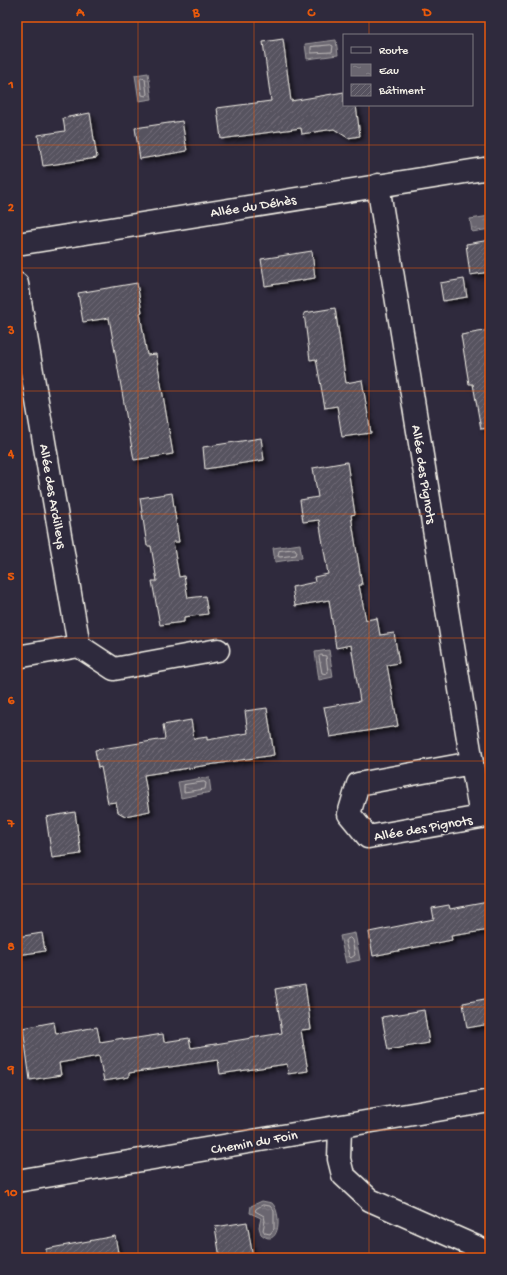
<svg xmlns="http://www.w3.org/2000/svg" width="507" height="1275" font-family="'Gochi Hand',sans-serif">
<defs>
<pattern id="water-ripples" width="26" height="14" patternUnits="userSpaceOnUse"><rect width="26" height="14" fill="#6a6670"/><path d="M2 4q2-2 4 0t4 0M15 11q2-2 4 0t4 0" fill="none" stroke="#807c84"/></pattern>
<pattern id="building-hatch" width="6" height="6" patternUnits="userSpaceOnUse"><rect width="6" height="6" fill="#56525f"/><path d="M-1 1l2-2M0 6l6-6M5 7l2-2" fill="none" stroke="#6f6b76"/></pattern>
<filter id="shadow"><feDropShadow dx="3.5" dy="3.5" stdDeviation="2" flood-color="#0009"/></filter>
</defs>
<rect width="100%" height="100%" fill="#2f2a3d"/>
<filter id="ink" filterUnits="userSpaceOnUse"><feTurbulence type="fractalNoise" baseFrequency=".025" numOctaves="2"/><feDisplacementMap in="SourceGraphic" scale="8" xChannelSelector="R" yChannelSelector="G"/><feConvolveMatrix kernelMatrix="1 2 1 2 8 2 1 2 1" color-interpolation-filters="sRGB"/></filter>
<g filter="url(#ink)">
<g fill="url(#water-ripples)" stroke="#a19ea0">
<polygon points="336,40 338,55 307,59 305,44"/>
<polygon points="148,73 152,99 139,101 135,75"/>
<polygon points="490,216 490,229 472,232 470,219"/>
<polygon points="300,544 302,558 275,562 273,548"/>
<polygon points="329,650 333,677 319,680 315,652"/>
<polygon points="209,777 211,792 181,798 178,782"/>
<polygon points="355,933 360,960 346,963 340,936"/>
<path d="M 262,1201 L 272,1203 C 283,1214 279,1250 261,1234 L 259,1227 L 261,1218 L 250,1213 L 251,1206 Z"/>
</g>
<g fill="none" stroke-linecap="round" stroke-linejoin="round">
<g stroke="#bdb9b8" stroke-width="1">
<polygon points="331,45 333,46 332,52 311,53 311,47"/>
<polygon points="142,78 145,79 147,94 146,96 142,95 140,80"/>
<polygon points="295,549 297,552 296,555 280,557 278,556 279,551"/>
<polygon points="321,655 326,656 328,672 327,674 322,673 319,657"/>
<polygon points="204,782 206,783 205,789 184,792 184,785"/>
<polygon points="350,938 352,940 355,955 351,958 349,956 345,941"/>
<polygon points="263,1205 270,1206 274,1211 274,1229 270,1234 265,1233 263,1230 265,1221 264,1216 255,1211 256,1209"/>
</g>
</g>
<g fill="url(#building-hatch)" stroke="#f4f1e8" filter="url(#shadow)">
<polygon points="283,39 291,101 344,92 344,105 356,105 360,136 348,138 334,129 302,134 301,128 221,139 217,108 271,101 263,42"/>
<polygon points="90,113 97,158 43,166 38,135 65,131 63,118"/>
<polygon points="182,121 187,151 140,159 135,128"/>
<polygon points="490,240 490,272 470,275 466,244"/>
<polygon points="312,251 315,278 265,286 261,259"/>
<polygon points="464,279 467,297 443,301 440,283"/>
<polygon points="137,283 142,312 140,313 147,355 156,354 173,454 134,460 109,318 83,322 78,293"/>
<polygon points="335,308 346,383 362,380 371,433 342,437 337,406 325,408 316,359 310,360 304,313"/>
<polygon points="490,330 490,428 481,429 473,384 469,384 461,335"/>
<polygon points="261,438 264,460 205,469 203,447"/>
<polygon points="347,462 355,514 351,515 362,585 359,585 366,620 377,618 380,635 394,633 399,663 387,665 398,726 330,737 324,707 360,701 351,645 336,648 329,600 295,606 292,587 315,582 314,577 328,574 319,520 303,522 300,500 318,497 313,468"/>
<polygon points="172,493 179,542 173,542 179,577 184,576 188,598 205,596 208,614 184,617 184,622 160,625 152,581 157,581 151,546 147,546 140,498"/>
<polygon points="267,708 274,755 144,775 150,811 125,816 118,812 116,802 108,803 101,767 98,768 95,750 165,739 163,725 191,720 194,739 207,737 207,740 248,733 245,711"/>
<polygon points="75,812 81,854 52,858 46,817"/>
<polygon points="488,902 490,930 451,936 452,940 373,956 369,932 434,919 432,908 449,905 450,909"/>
<polygon points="42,933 45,951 18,955 17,937"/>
<polygon points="305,984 311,1029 301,1030 308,1071 288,1074 287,1064 220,1074 218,1060 129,1073 129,1077 104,1081 99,1056 59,1063 61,1075 30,1080 23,1028 54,1022 56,1034 97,1027 100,1042 123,1038 124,1040 163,1034 164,1042 189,1038 191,1048 282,1033 275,989"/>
<polygon points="490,998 490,1024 467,1028 463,1003"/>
<polygon points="424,1010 429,1043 388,1050 382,1017"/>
<polygon points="247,1222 253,1258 220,1258 215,1227"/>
<polygon points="115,1236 119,1258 46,1258 46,1249"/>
</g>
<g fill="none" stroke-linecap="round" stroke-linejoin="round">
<g stroke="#f4f1e8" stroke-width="25">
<g id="minor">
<polyline points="378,185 472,763 481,817 368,837 349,814 358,784 472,763"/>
<polyline points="17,244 490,168"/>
<polyline points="17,284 79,646 17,657"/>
<polyline points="79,646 114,669 218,650"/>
<polyline points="340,1127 339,1159 343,1175 370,1200 490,1253"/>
<polyline points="17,1181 490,1101"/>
</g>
</g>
<use href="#minor" stroke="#2f2a3d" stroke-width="22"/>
</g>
</g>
<path fill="none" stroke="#e8590c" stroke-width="1" stroke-opacity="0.55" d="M 138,17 L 138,1258M 254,17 L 254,1258M 369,17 L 369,35M 369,105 L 369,1258M 17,145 L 490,145M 17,268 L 490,268M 17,391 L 490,391M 17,514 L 490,514M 17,638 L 490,638M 17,761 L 490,761M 17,884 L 490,884M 17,1007 L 490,1007M 17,1130 L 490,1130"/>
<g text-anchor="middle" stroke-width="4" stroke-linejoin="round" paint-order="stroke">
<g font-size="14" fill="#f4f1e8" stroke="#2f2a3d">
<text transform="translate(253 205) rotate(-9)" y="5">Allée du Déhès</text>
<text transform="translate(425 474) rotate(81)" y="5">Allée des Pignots</text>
<text transform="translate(54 496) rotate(80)" y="5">Allée des Ardilleys</text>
<text transform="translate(423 827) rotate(-10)" y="5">Allée des Pignots</text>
<text transform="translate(254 1141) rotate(-10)" y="5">Chemin du Foin</text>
</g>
</g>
<rect width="507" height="1275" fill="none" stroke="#2f2a3d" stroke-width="44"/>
<rect x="343" y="34" width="130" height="72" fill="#2f2a3d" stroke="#7e7a81"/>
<rect x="351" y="47" width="20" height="6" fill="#2f2a3d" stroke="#7e7a81"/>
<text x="379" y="54" font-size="12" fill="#f4f1e8">Route</text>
<rect x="351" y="64" width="20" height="12" fill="url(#water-ripples)" stroke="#7e7a81"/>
<text x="379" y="74" font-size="12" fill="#f4f1e8">Eau</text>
<rect x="351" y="84" width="20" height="12" fill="url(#building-hatch)" stroke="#7e7a81"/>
<text x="379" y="94" font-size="12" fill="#f4f1e8">Bâtiment</text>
<rect x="22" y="22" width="463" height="1231" fill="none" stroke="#e8590c" stroke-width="1.5"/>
<g font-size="13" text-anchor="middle" font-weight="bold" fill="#e8590c">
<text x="80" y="16">A</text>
<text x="196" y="16">B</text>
<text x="311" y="16">C</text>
<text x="427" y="16">D</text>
<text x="11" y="88">1</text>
<text x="11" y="211">2</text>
<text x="11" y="334">3</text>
<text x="11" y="457">4</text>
<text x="11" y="580">5</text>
<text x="11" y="704">6</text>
<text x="11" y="827">7</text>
<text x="11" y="950">8</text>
<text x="11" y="1073">9</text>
<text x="11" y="1196">10</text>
</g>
</svg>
